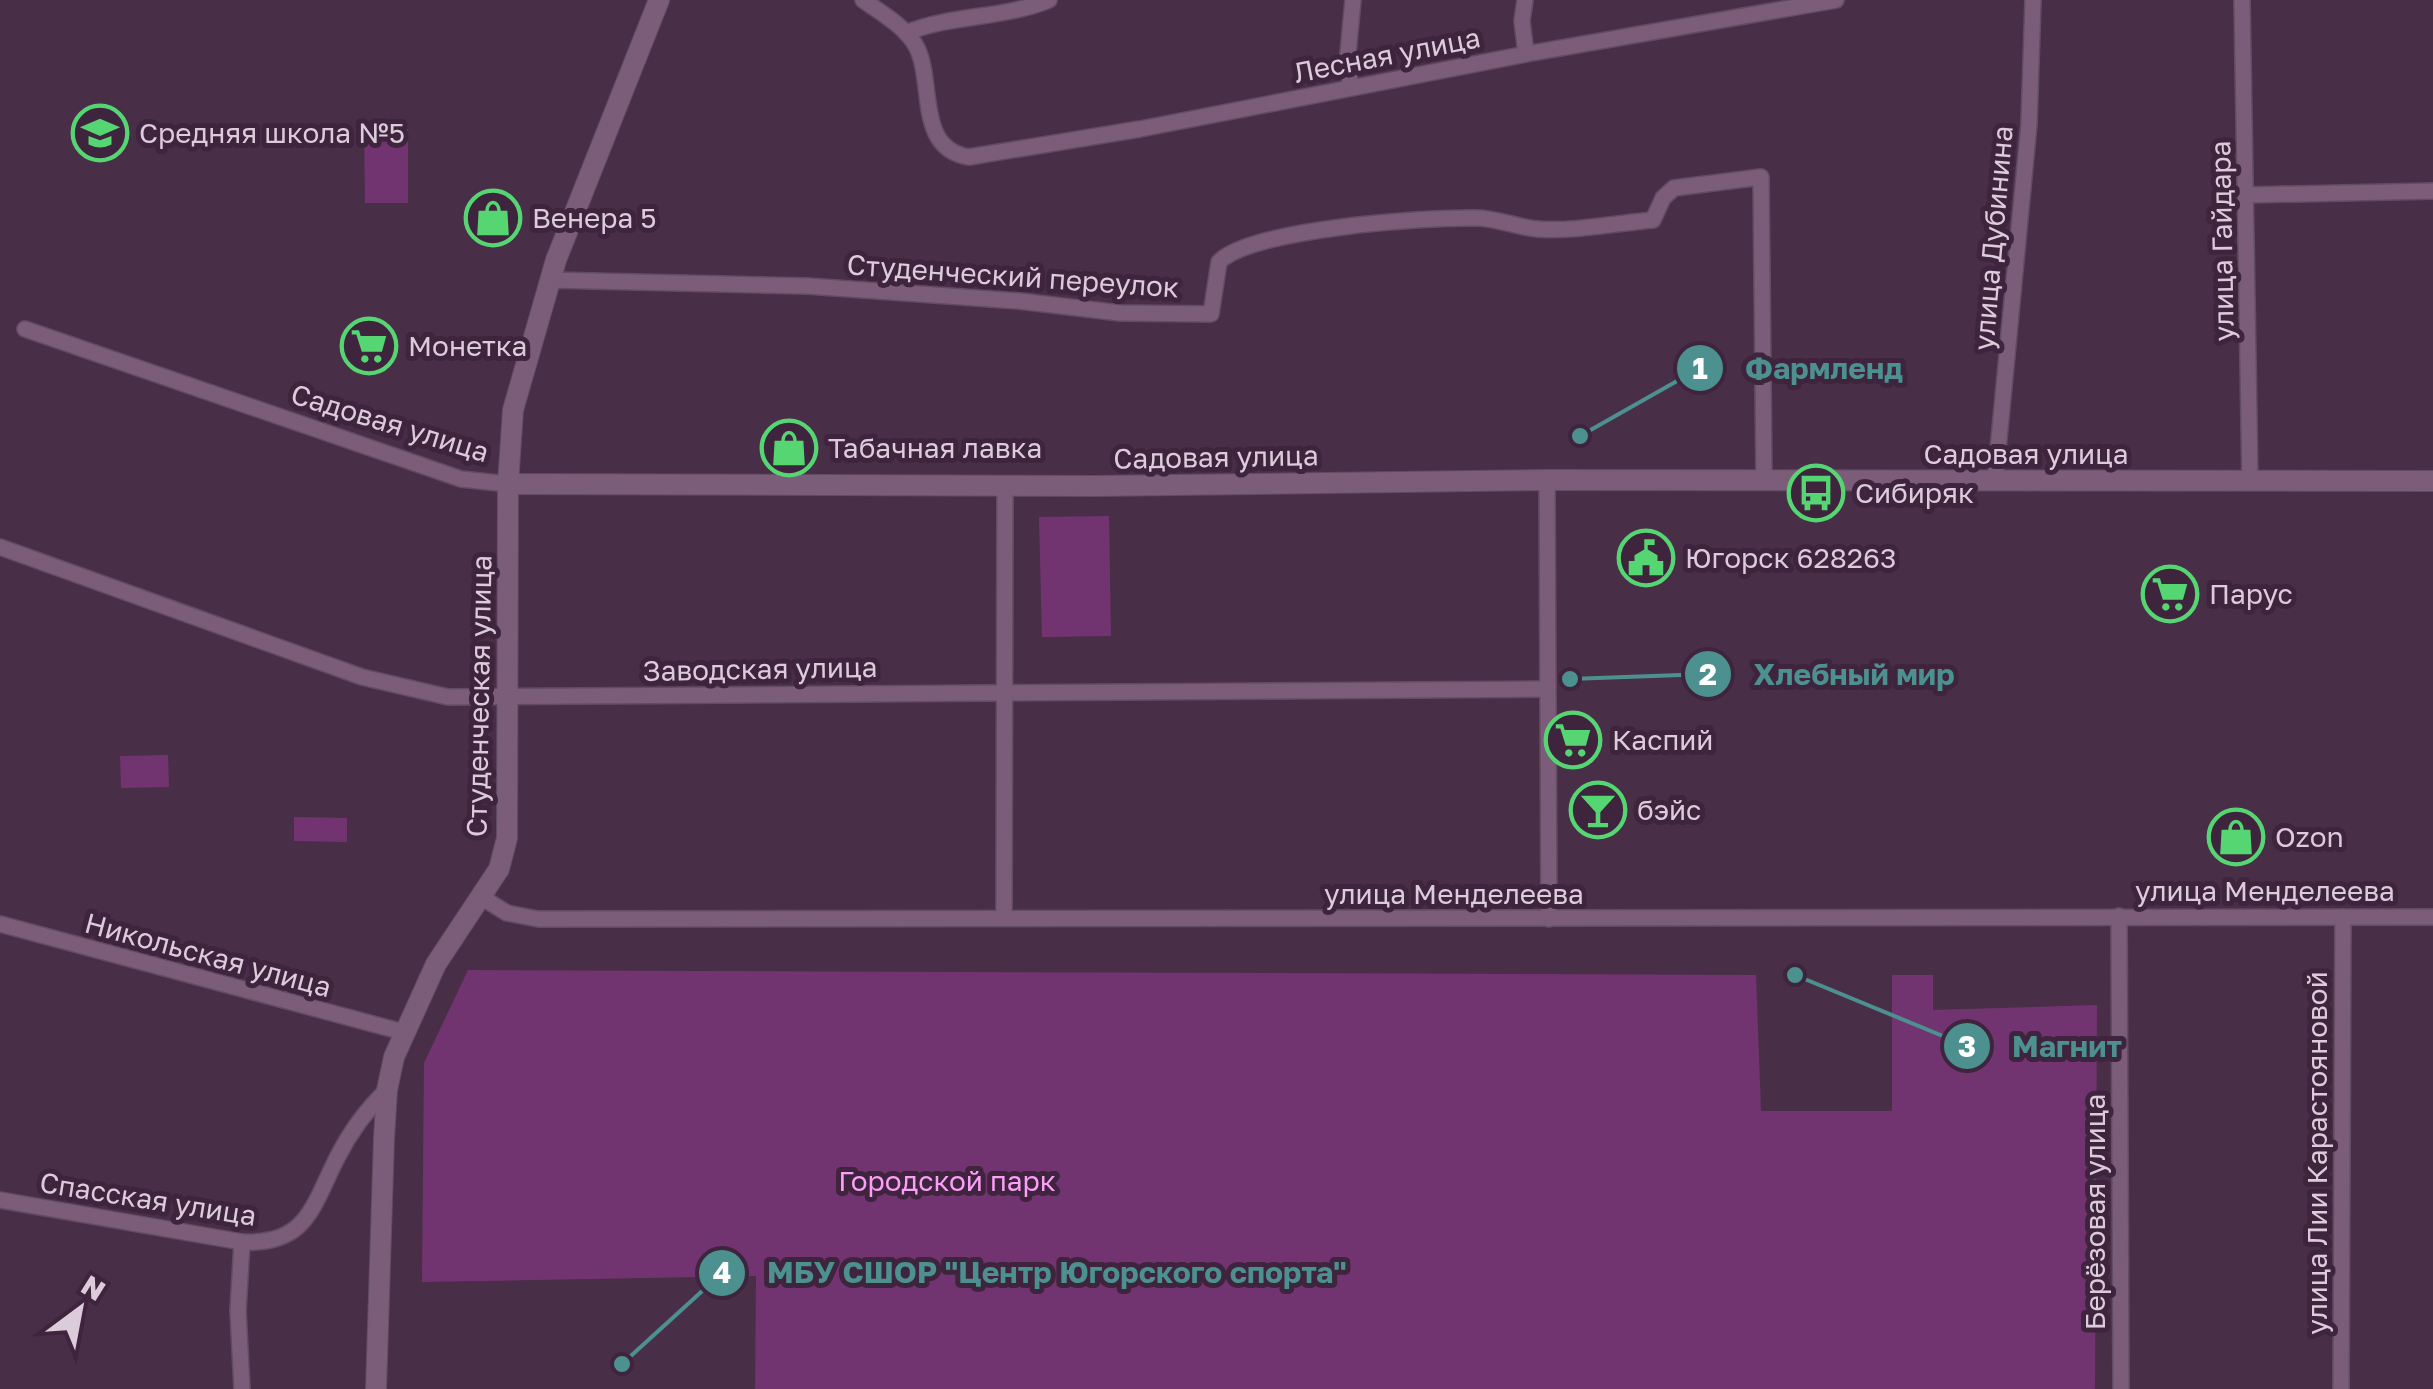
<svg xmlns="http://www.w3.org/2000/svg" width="2433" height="1389" font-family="'Golos Text',sans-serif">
<rect width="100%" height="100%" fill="#492e48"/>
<g fill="#723470">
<polygon points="364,129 408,129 408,203 365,203"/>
<polygon points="1109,516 1111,636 1042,637 1039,517"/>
<polygon points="168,755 169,787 121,788 120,756"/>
<polygon points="294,817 347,818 347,842 294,841"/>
<polygon points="468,970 1756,975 1761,1111 1892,1111 1892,975 1933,975 1933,1010 2097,1005 2095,1389 755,1389 756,1276 422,1282 424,1063"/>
</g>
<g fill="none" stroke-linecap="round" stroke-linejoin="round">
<g stroke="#624c61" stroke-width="18">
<g id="minor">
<path d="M 863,0 C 880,12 906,27 916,46 C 935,81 915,149 969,157 L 1140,129 L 1526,54 L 1836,0"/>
<polyline points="1525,0 1522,21 1526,54"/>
<polyline points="2242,0 2250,482"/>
<path d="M 906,33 C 952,14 1003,19 1049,0"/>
<polyline points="1351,87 1347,64 1353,0"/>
<polyline points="2247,195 2433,191"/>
<path d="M 549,280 L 807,286 L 1019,301 L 1120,313 L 1211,314 L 1219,262 C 1250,229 1426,217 1476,218 C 1496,218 1516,227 1537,229 C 1574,232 1616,223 1653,220 L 1663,198 L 1674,188 L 1761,177 L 1764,480"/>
<polyline points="25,329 461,479 508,484"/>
<polyline points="1547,480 1549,919"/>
<polyline points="1995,481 2029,124 2033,0"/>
<polyline points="0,547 362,677 448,697 1546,689"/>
<polyline points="481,897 507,913 538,919 2433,917"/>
<polyline points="2119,916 2121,1389"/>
<polyline points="1004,918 1005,486"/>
<polyline points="0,924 403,1032"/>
<path d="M 0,1200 L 242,1242 C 307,1245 312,1207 337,1158 C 350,1132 366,1110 387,1090"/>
<polyline points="242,1389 238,1311 242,1242"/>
<polyline points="2341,1389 2343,917"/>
</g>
</g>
<g stroke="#624c61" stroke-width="22">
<g id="tertiary">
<polyline points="508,484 1096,486 1547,480 2433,481"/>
<polyline points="376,1389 384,1138 387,1090 394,1057 436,964 499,869 507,838 508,484 513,410 556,260 659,0"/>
</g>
</g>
<use href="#minor" stroke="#7b5d79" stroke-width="15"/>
<use href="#tertiary" stroke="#7b5d79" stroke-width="20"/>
</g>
<defs>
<g id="school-ring" transform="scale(2.875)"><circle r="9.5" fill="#3e243d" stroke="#55d672" stroke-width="1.5"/><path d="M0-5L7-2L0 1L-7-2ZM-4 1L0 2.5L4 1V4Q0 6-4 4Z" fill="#55d672"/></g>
<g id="shop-ring" transform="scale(2.875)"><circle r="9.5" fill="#3e243d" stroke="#55d672" stroke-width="1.5"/><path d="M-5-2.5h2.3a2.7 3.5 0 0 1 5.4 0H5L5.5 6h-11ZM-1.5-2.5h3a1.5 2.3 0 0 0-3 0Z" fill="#55d672"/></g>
<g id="supermarket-ring" transform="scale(2.875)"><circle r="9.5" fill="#3e243d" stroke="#55d672" stroke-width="1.5"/><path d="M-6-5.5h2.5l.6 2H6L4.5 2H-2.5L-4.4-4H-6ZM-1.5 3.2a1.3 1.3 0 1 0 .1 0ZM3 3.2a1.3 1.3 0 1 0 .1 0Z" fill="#55d672"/></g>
<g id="bus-ring" transform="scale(2.875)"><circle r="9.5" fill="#3e243d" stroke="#55d672" stroke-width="1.5"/><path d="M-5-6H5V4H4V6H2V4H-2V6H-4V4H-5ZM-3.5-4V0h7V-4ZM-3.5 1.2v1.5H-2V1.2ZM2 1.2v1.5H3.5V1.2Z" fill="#55d672"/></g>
<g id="civic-ring" transform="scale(2.875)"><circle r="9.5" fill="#3e243d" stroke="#55d672" stroke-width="1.5"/><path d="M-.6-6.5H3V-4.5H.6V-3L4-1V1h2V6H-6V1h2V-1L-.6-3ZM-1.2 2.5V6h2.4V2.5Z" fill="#55d672"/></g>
<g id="bar-ring" transform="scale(2.875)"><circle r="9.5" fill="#3e243d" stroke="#55d672" stroke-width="1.5"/><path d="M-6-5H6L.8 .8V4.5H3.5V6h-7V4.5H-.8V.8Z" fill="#55d672"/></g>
</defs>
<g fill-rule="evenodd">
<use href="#school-ring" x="100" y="133"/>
<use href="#shop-ring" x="493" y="218"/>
<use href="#supermarket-ring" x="369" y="346"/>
<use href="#shop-ring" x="789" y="448"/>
<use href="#bus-ring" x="1816" y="493"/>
<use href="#civic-ring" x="1646" y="558"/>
<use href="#supermarket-ring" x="2170" y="594"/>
<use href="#supermarket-ring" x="1573" y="740"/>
<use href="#bar-ring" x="1598" y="810"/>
<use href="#shop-ring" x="2236" y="837"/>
</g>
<g text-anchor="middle" stroke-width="10" stroke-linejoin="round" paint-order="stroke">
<g font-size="28" fill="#dccbdb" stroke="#3e243d">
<text transform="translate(1387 55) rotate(-11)" y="10">Лесная улица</text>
<text transform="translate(1993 238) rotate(-85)" y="10">улица Дубинина</text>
<text transform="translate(2222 241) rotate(-91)" y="10">улица Гайдара</text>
<text transform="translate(1013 276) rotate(4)" y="10">Студенческий переулок</text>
<text transform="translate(390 423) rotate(17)" y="10">Садовая улица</text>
<text x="2026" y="464">Садовая улица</text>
<text transform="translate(1216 457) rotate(-1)" y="10">Садовая улица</text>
<text transform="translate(760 669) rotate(-1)" y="10">Заводская улица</text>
<text transform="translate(479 696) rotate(-89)" y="10">Студенческая улица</text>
<text x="2265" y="901">улица Менделеева</text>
<text x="1454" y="904">улица Менделеева</text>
<text transform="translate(208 955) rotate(15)" y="10">Никольская улица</text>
<text transform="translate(2317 1153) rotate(-90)" y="10">улица Лии Карастояновой</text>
<text transform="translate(148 1199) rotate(9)" y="10">Спасская улица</text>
<text transform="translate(2095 1212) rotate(-90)" y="10">Берёзовая улица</text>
</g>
<g font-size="28" fill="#dccbdb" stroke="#3e243d" text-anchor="start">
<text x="139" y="143">Средняя школа №5</text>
<text x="532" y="228">Венера 5</text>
<text x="408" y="356">Монетка</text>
<text x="828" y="458">Табачная лавка</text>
<text x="1855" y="503">Сибиряк</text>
<text x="1685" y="568">Югорск 628263</text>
<text x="2209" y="604">Парус</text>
<text x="1612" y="750">Каспий</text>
<text x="1637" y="820">бэйс</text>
<text x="2275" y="847">Ozon</text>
</g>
<g font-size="28" fill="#fb9ef8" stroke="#3e243d">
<text x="947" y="1191">Городской парк</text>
</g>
</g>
<path fill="none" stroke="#4c908f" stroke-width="4" d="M1580 436L1700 368M1570 679L1708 674M1795 975L1967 1046M622 1364L722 1273"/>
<g fill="#4c908f" stroke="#3e243d" stroke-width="4">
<circle cx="1580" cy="436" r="10"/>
<circle cx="1570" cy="679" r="10"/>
<circle cx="1795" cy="975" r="10"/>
<circle cx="622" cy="1364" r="10"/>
<circle cx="1700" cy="368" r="25"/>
<circle cx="1708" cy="674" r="25"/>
<circle cx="1967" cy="1046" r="25"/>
<circle cx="722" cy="1273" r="25"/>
</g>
<g font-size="30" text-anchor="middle" font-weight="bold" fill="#fff">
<text x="1700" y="379">1</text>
<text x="1708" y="685">2</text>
<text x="1967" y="1057">3</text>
<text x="722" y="1283">4</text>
</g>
<g font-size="30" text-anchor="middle" font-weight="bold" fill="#4c908f" stroke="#3e243d" stroke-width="10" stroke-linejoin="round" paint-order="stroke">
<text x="1824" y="379">Фармленд</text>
<text x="1854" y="685">Хлебный мир</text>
<text x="2067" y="1057">Магнит</text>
<text x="1057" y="1283">МБУ СШОР "Центр Югорского спорта"</text>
</g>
<g transform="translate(80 1309) rotate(32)" stroke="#3e243d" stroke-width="8" paint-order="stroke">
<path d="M0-8L18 38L0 25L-18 38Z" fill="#dccbdb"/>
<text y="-15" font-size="28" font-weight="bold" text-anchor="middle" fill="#dccbdb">N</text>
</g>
</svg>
